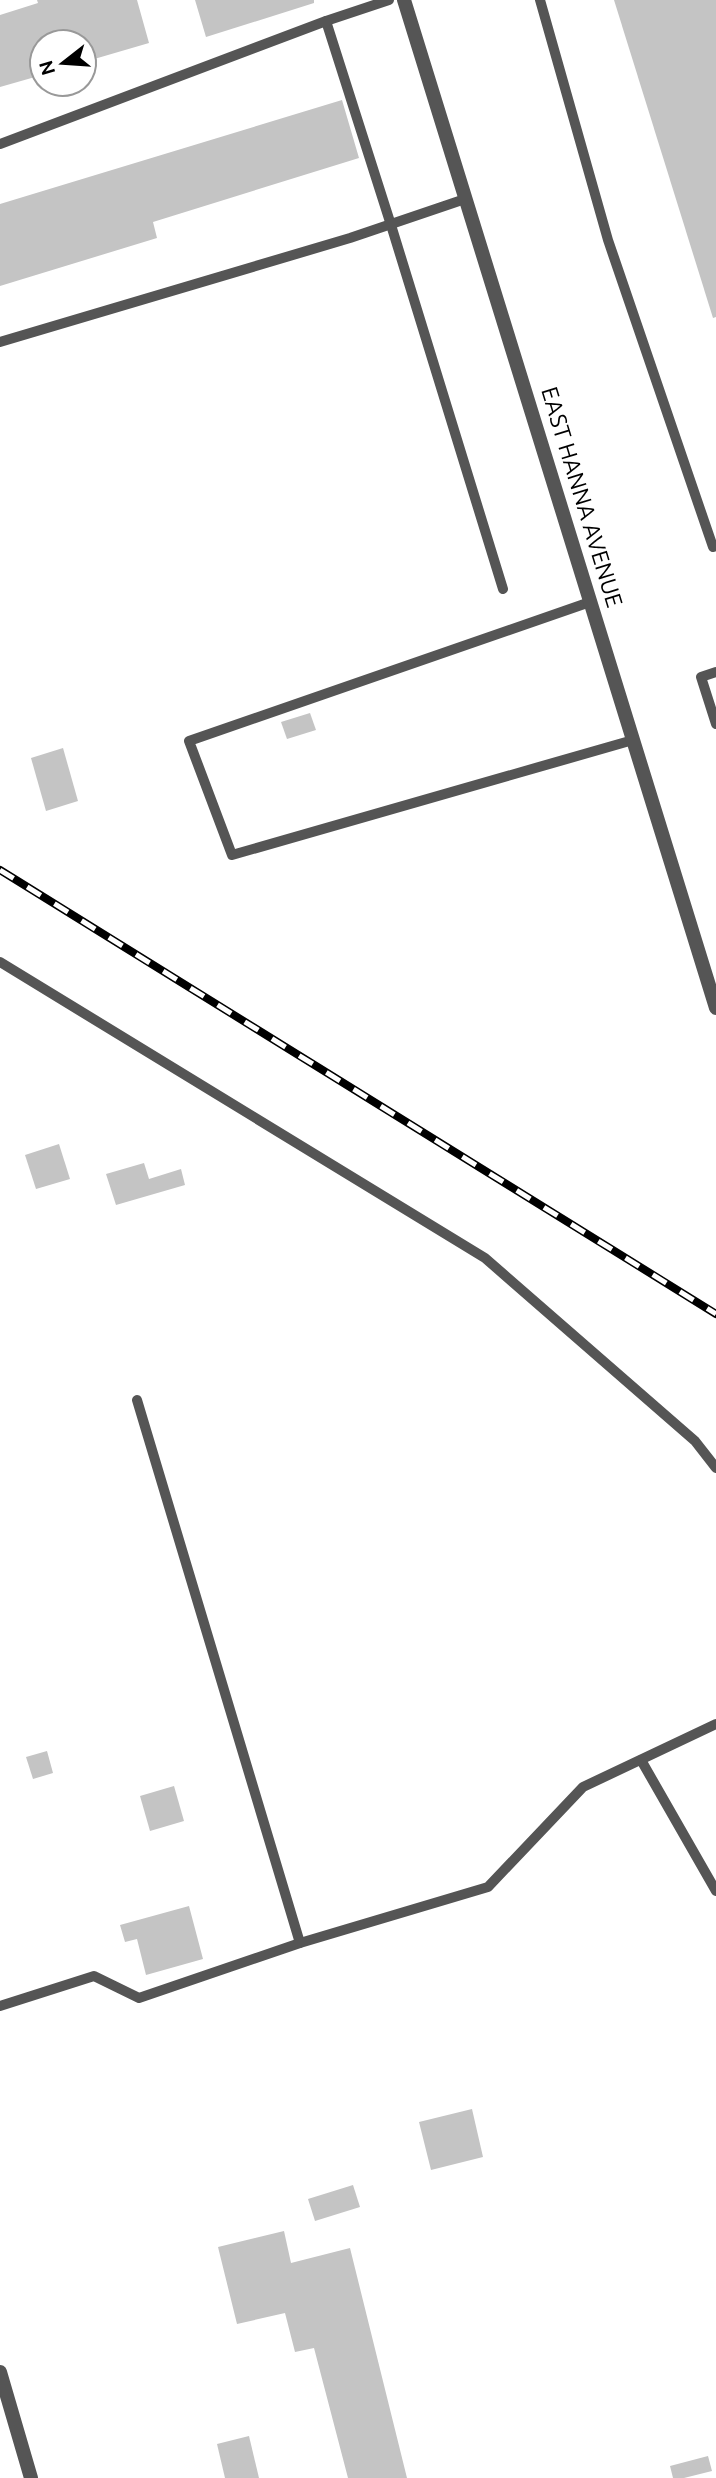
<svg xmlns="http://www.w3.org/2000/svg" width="716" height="2478" font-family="Ubuntu,sans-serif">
<rect width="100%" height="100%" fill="#fff"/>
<g fill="#c4c4c4">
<polygon points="37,0 137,0 149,43 84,62 84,42 42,42 42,75 0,87 0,15 38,3"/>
<polygon points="195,0 314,0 314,3 206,37"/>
<polygon points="614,0 716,0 716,317 713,318"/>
<polygon points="342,100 359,158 153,222 157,238 0,286 0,204"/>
<polygon points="310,713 316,730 287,739 281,722"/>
<polygon points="63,748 78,801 46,811 31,758"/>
<polygon points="59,1144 70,1179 36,1189 25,1155"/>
<polygon points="144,1163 149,1179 181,1169 185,1185 116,1205 106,1174"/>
<polygon points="47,1751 53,1773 33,1779 26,1757"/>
<polygon points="174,1786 184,1821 150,1831 140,1796"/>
<polygon points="189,1906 203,1959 146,1975 137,1939 125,1942 120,1925"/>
<polygon points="472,2109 483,2157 431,2170 419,2122"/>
<polygon points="353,2185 360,2207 315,2221 308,2199"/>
<polygon points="284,2231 291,2263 350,2248 407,2478 348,2478 314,2348 295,2352 285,2313 237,2324 218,2247"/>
<polygon points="249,2436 259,2478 225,2478 217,2444"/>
<polygon points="708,2456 712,2471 684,2478 673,2478 670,2466"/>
</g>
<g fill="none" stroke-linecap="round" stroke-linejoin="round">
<g stroke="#555" stroke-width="10">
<polyline points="540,0 608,240 713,547 716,546"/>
<polyline points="326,21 391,225 503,589"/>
<polyline points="0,144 326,21 389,0"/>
<polyline points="0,342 350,238 465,199"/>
<polyline points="590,602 189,741 232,855 633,740"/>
<polyline points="716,672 701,677 716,724"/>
<polyline points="0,962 485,1258 695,1441 716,1468"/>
<polyline points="137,1400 300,1943"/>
<polyline points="641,1760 716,1891"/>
<polyline points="0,2006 94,1976 139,1998 300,1943 488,1887 583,1787 716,1724"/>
</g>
<polyline stroke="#555" stroke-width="14" points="0,2372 31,2478"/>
<polyline stroke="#555" stroke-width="14" points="404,0 716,1008"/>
<g stroke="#000" stroke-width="8">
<polyline id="rail" points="0,870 716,1314"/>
</g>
<use href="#rail" stroke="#fff" stroke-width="5" stroke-dasharray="16" stroke-linecap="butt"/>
</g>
<g text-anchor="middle" stroke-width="7" stroke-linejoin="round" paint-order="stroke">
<g font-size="23" fill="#000" stroke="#fff">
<text transform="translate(582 497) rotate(73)" y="8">EAST HANNA AVENUE</text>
</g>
</g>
<g transform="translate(63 63) rotate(253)"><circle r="33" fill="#ffffff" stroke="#999999" stroke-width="2"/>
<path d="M0-5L12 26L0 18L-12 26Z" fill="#000000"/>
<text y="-10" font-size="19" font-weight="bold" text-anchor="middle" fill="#000000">N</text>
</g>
</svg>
